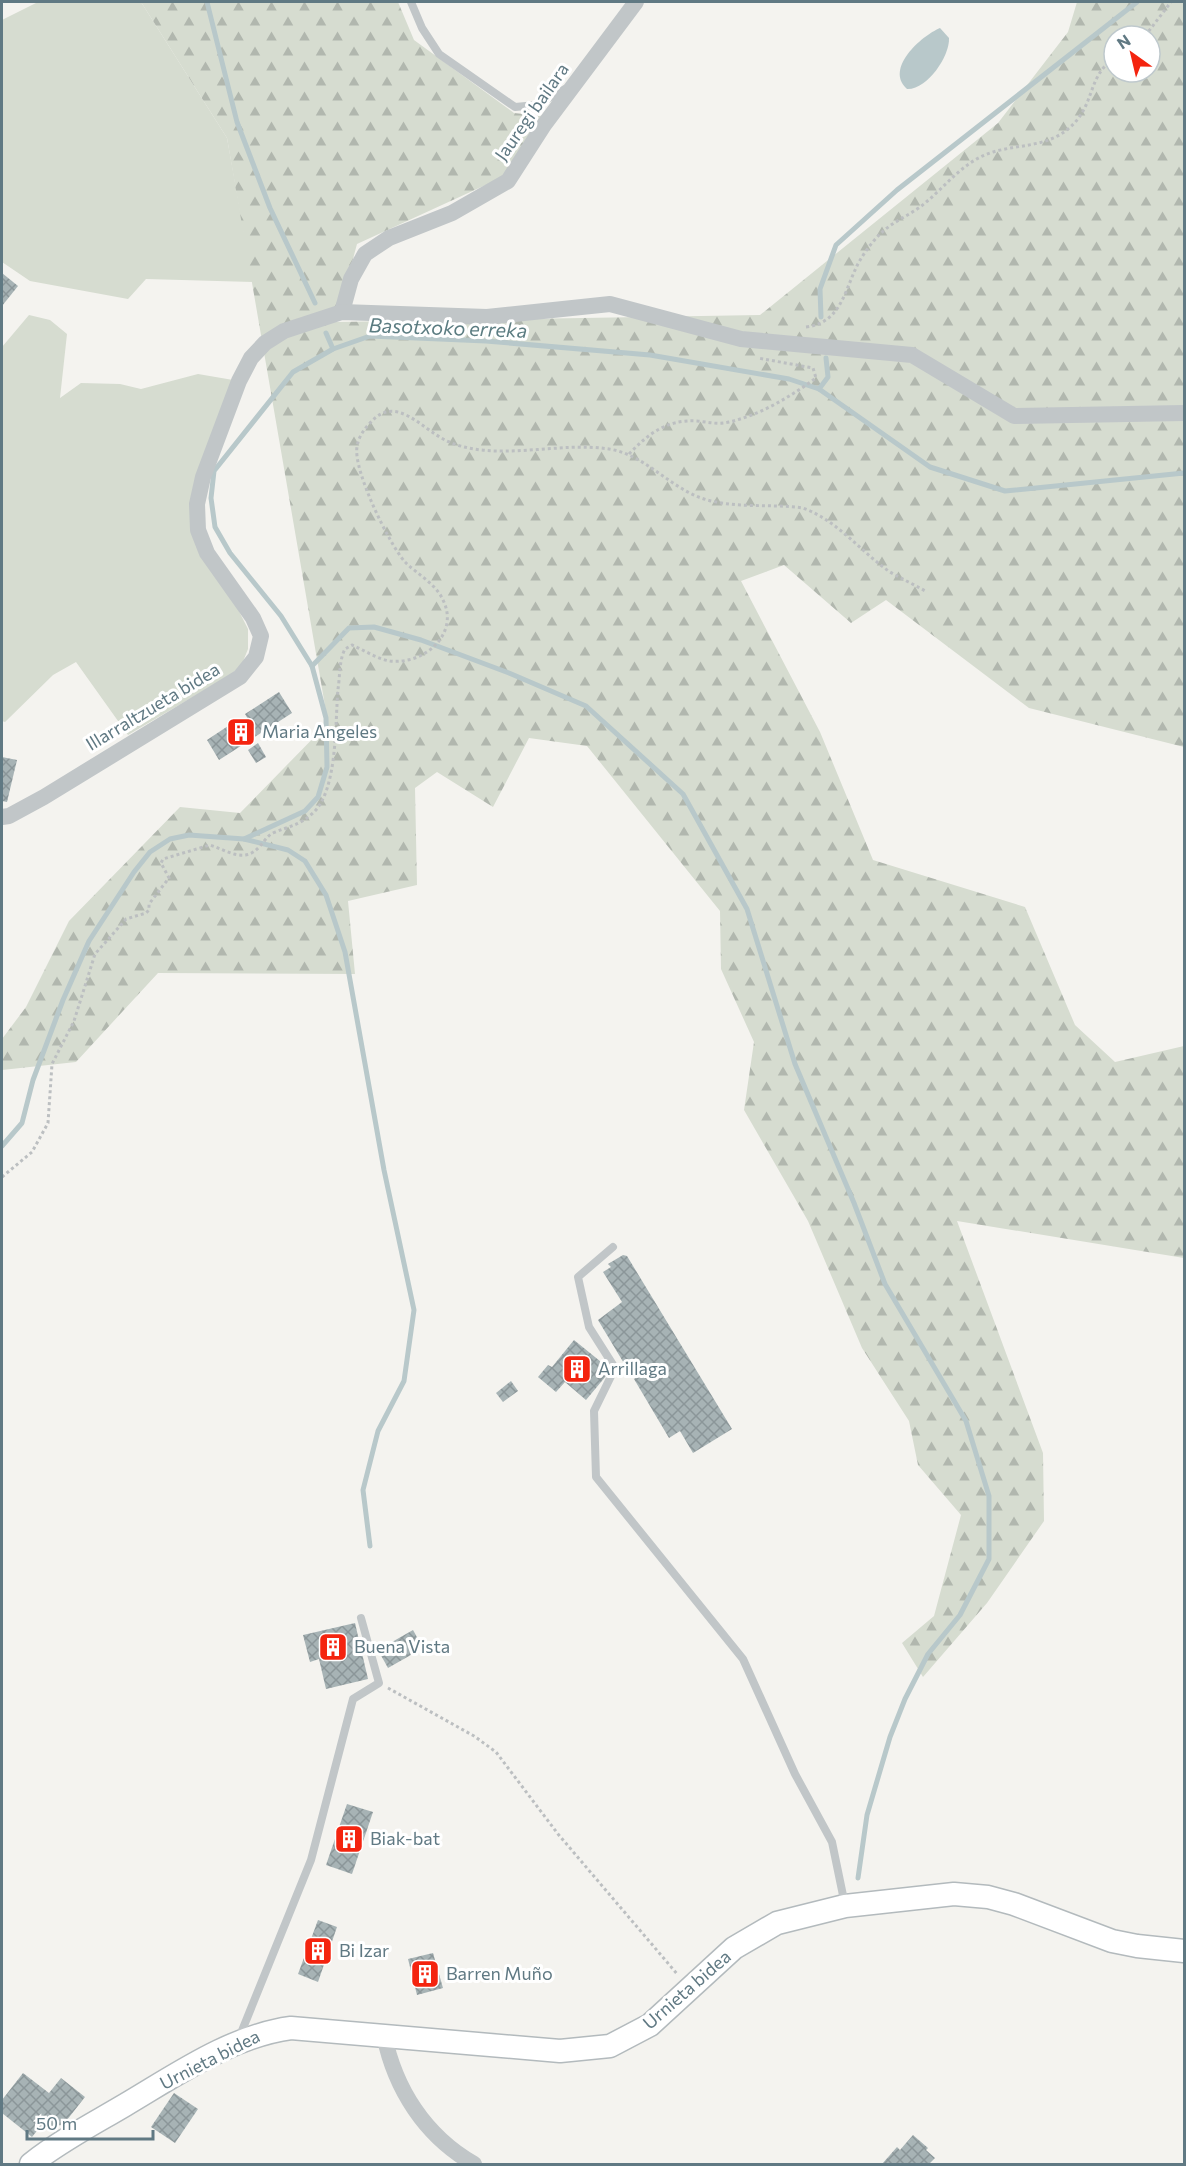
<svg xmlns="http://www.w3.org/2000/svg" width="1186" height="2166" font-family="Commissioner,sans-serif">
<defs>
<pattern id="forest-firs" width="22" height="20" patternUnits="userSpaceOnUse" patternTransform="scale(1.5)"><rect width="22" height="20" fill="#d6dcd0"/><path d="M5 1l3.5 6h-7zM16 11l3.5 6h-7z" fill="#b1b7ae"/></pattern>
<pattern id="building-cross-hatch" width="8" height="8" patternUnits="userSpaceOnUse" patternTransform="scale(1.5)"><rect width="8" height="8" fill="#a7b3b5"/><path d="M0 0l8 8M0 8l8-8" fill="none" stroke="#8b9699"/></pattern>
</defs>
<rect width="100%" height="100%" fill="#f4f3ef"/>
<g fill="#d6dcd0">
<polygon points="38,2 141,2 227,138 253,282 146,279 128,299 30,281 2,262 2,20"/>
<polygon points="29,315 50,320 67,334 60,398 81,383 120,384 141,389 198,374 239,381 203,477 198,530 248,629 248,649 242,664 232,674 128,735 76,662 53,675 5,722 2,721 2,347"/>
</g>
<path fill="url(#forest-firs)" fill-rule="evenodd" d="M 141,2 L 398,2 L 414,40 L 514,113 L 542,116 L 503,177 L 357,244 L 336,322 L 760,315 L 998,123 L 1068,32 L 1077,2 L 1184,2 L 1184,747 L 1029,708 L 886,600 L 851,623 L 784,565 L 741,581 L 820,732 L 873,860 L 1025,907 L 1075,1025 L 1115,1062 L 1184,1046 L 1184,1258 L 957,1221 L 1043,1453 L 1044,1521 L 987,1603 L 923,1677 L 902,1643 L 934,1616 L 961,1515 L 918,1465 L 909,1421 L 862,1348 L 808,1221 L 744,1110 L 754,1042 L 721,969 L 720,911 L 587,746 L 529,738 L 493,807 L 437,772 L 415,788 L 417,885 L 348,901 L 355,974 L 158,973 L 76,1062 L 2,1070 L 2,1039 L 26,1007 L 69,921 L 180,807 L 240,813 L 328,723 L 227,138 ZM 1114,36 L 1150,36 L 1150,72 L 1114,72 Z"/>
<path fill="#b8c8ca" d="M 940,28 L 949,38 C 950,56 927,90 907,89 C 884,69 921,36 940,28 Z"/>
<g fill="none" stroke-linecap="round" stroke-linejoin="round">
<g stroke="#b8c8ca" stroke-width="5">
<polyline points="207,2 237,122 270,208 315,303"/>
<polyline points="821,317 820,289 836,245 897,190 1137,2"/>
<polyline points="326,333 333,349"/>
<polyline points="819,389 828,377 826,358"/>
<polyline points="312,666 349,628 374,627 421,640 509,673 586,706 683,794 747,909 795,1064 854,1203 885,1284 966,1421 989,1496 989,1559 960,1615 928,1654 905,1699 890,1737 867,1815 858,1878"/>
<polyline points="244,839 288,850 305,861 326,895 345,952 384,1170 414,1310 404,1381 378,1431 363,1490 370,1546"/>
<polyline points="2,1146 22,1123 33,1080 63,1000 89,941 134,872 150,852 170,839 189,835 244,839 305,811 318,797 327,767 326,718 312,666 281,616 230,553 215,527 211,498 214,471 293,372 333,349 370,336 486,341 650,355 789,379 819,389 930,467 1005,491 1184,473"/>
</g>
</g>
<g fill="url(#building-cross-hatch)">
<polygon points="2,273 18,286 2,306"/>
<polygon points="279,692 292,713 219,760 207,740 237,720 239,724 248,719 245,714"/>
<polygon points="258,743 266,757 256,763 248,750"/>
<polygon points="2,757 17,760 7,802 2,801"/>
<polygon points="623,1255 627,1256 732,1429 693,1453 680,1431 669,1438 634,1379 644,1372 636,1358 625,1365 598,1320 622,1302 603,1272 611,1267 608,1264"/>
<polygon points="574,1340 611,1370 586,1400 565,1382 556,1392 538,1377 548,1365 552,1367"/>
<polygon points="511,1381 518,1391 503,1402 496,1393"/>
<polygon points="355,1623 368,1679 326,1689 319,1659 310,1662 303,1635"/>
<polygon points="413,1630 423,1648 388,1668 378,1650"/>
<polygon points="347,1804 373,1812 352,1874 326,1865"/>
<polygon points="318,1920 337,1927 318,1982 298,1974"/>
<polygon points="433,1953 443,1988 417,1995 408,1959"/>
<polygon points="23,2073 49,2093 61,2078 85,2097 63,2125 40,2127 32,2137 2,2113 2,2100"/>
<polygon points="174,2093 198,2109 175,2143 151,2127"/>
<polygon points="913,2135 928,2148 926,2150 935,2158 929,2164 882,2164 897,2147 900,2150"/>
</g>
<g fill="none" stroke-linecap="round" stroke-linejoin="round">
<g stroke="#b3babd" stroke-width="25">
<path id="secondary" d="M 31,2164 C 60,2141 93,2124 125,2105 C 176,2075 231,2036 291,2028 L 560,2051 L 610,2046 L 650,2025 L 734,1948 L 777,1923 L 845,1906 L 954,1894 L 988,1897 L 1014,1904 L 1112,1941 L 1137,1946 L 1184,1951"/>
</g>
<g stroke="#bcbfc1" stroke-width="3" stroke-dasharray="3 3" stroke-linecap="butt">
<polyline points="1145,36 1171,2"/>
<path d="M 806,327 C 840,323 844,293 856,268 C 861,257 871,243 880,234 C 893,221 911,215 925,203 C 946,186 963,162 990,153 C 1016,144 1045,148 1068,129 C 1096,106 1086,78 1114,58"/>
<path d="M 629,454 C 648,434 667,419 697,421 C 708,422 718,425 729,422 C 760,415 790,397 816,378 L 813,368 L 758,358"/>
<path d="M 2,1177 L 32,1152 L 48,1123 L 52,1064 L 74,1021 L 95,954 L 126,919 L 146,913 L 149,910 L 149,904 L 169,878 L 161,863 L 163,859 L 210,845 C 228,851 245,864 260,846 C 264,842 267,836 273,833 C 289,826 299,826 313,813 C 338,790 335,722 338,689 C 340,677 339,660 345,649 L 352,645 C 364,650 377,659 390,661 C 424,665 460,634 443,600 C 436,584 417,574 405,562 C 389,544 353,470 357,447 C 358,438 364,429 370,423 C 396,393 421,429 447,441 C 495,463 558,441 609,449 C 642,454 666,483 696,496 C 729,510 769,503 803,508 C 838,521 860,551 890,572 C 902,579 915,585 927,592"/>
<polyline points="388,1688 474,1736 496,1752 558,1834 678,1975"/>
</g>
<g stroke="#c1c6c8" stroke-width="8">
<polyline points="411,2 422,28 439,54 515,107 537,105 565,89"/>
<polyline points="613,1247 578,1277 589,1327 615,1368 594,1411 596,1477 743,1659 795,1774 832,1842 845,1905"/>
<polyline points="239,2038 311,1860 353,1699 379,1683 361,1618"/>
</g>
<g stroke="#c1c6c8" stroke-width="16">
<polyline points="342,312 351,279 365,254 389,238 452,213 508,181 544,125 636,2"/>
<polyline points="2,817 9,816 44,797 240,677 256,657 261,636 253,618 207,553 198,530 197,504 203,477 239,381 251,358 265,343 284,331 342,312 487,317 610,304 741,339 912,355 1014,416 1184,413"/>
<path d="M 384,2035 C 395,2089 425,2136 474,2164"/>
</g>
<use href="#secondary" stroke="#fff" stroke-width="22"/>
</g>
<defs>
<g id="building-square" transform="scale(1.5)"><rect x="-9" y="-9" width="18" height="18" rx="4" fill="#f4240f" stroke="#fff"/><path d="M-4-6H4V6H1V3H-1V6H-4ZM-2.5-4.3h1.7v1.8h-1.7ZM.8-4.3h1.7v1.8H.8ZM-2.5-1h1.7V.8h-1.7ZM.8-1h1.7V.8H.8Z" fill="#fff"/></g>
</defs>
<g fill-rule="evenodd">
<use href="#building-square" x="241" y="732"/>
<use href="#building-square" x="577" y="1369"/>
<use href="#building-square" x="333" y="1647"/>
<use href="#building-square" x="349" y="1839"/>
<use href="#building-square" x="318" y="1951"/>
<use href="#building-square" x="425" y="1974"/>
</g>
<g text-anchor="middle" stroke-width="6" stroke-linejoin="round" paint-order="stroke">
<g font-size="18" fill="#607983" stroke="#fff">
<text transform="translate(532 112) rotate(-55)" y="6">Jauregi bailara</text>
<text transform="translate(153 707) rotate(-31)" y="6">Illarraltzueta bidea</text>
<text transform="translate(687 1990) rotate(-41)" y="6">Urnieta bidea</text>
<text transform="translate(210 2060) rotate(-27)" y="6">Urnieta bidea</text>
</g>
<g font-size="18" fill="#607983" stroke="#fff" text-anchor="start">
<text x="262" y="738">Maria Angeles</text>
<text x="598" y="1375">Arrillaga</text>
<text x="354" y="1653">Buena Vista</text>
<text x="370" y="1845">Biak-bat</text>
<text x="339" y="1957">Bi Izar</text>
<text x="446" y="1980">Barren Muño</text>
</g>
<g font-size="20" font-style="italic" fill="#5b7c81" stroke="#fff">
<text transform="translate(448 328) rotate(2)" y="7">Basotxoko erreka</text>
</g>
</g>
<rect width="1186" height="2166" fill="none" stroke="#607983" stroke-width="6"/>
<g transform="translate(1132 54) rotate(326)"><circle r="28" fill="#ffffff" stroke="#bfc9cd" stroke-width="1.5"/>
<path d="M0-4.5L10 22L0 15L-10 22Z" fill="#f4240f"/>
<text y="-9" font-size="16" font-weight="bold" text-anchor="middle" fill="#607983">N</text>
</g>
<path d="M27 2130v9h126v-9" fill="none" stroke="#607983" stroke-width="3"/>
<text x="36" y="2130" font-size="18" fill="#607983" stroke="#ffffff" stroke-width="4.5" paint-order="stroke">50 m</text>
</svg>
